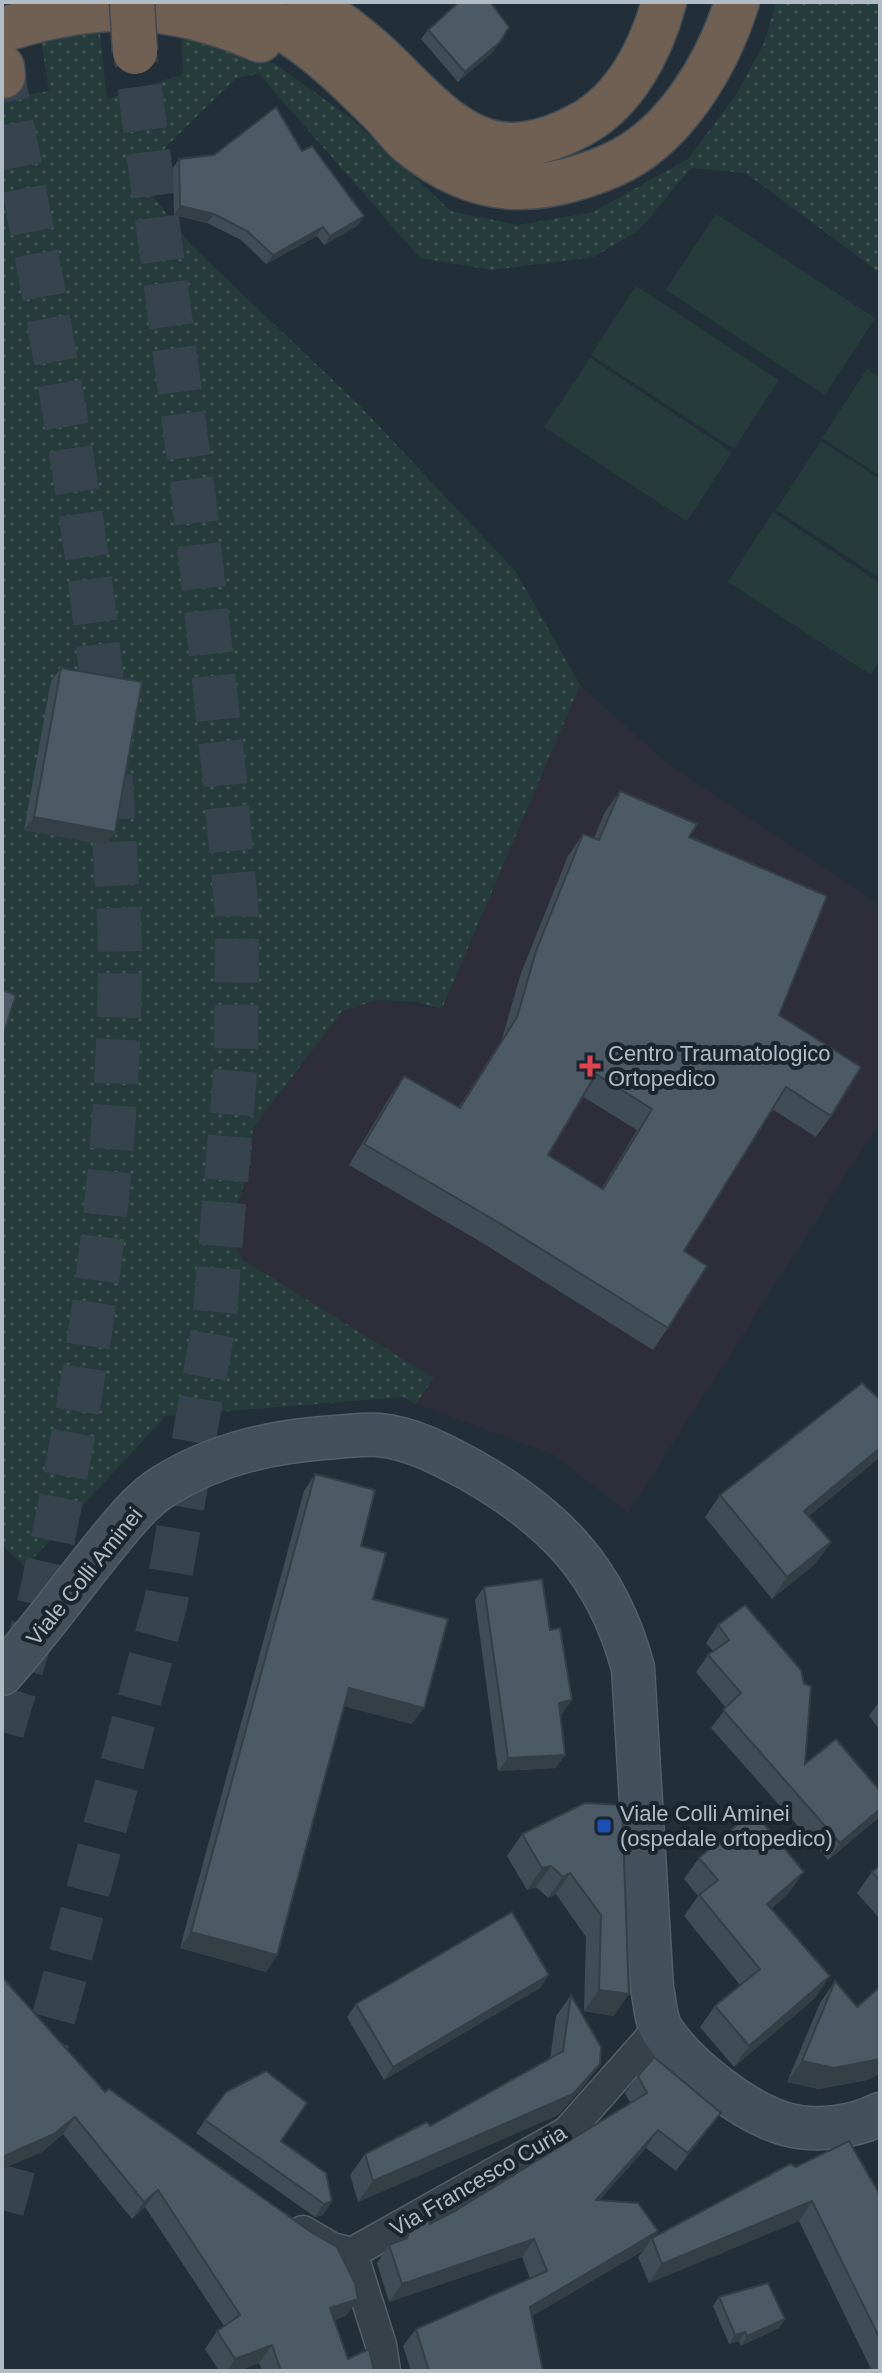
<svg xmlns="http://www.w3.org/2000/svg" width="882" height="2373" font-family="Helvetica,sans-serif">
<defs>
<pattern id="green-dots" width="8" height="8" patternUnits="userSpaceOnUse" patternTransform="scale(2)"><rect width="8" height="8" fill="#253c3a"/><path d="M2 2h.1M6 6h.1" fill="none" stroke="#425655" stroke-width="1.8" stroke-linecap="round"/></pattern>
</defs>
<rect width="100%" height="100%" fill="#222f38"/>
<polygon fill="#2d2e3a" points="580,685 673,768 880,905 880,1122 628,1513 554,1455 416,1404 434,1378 243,1260 228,1234 251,1163 253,1128 342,1010 378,1000 442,1009"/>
<polygon fill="url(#green-dots)" points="776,2 880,2 880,273 746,173 691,168 639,230 594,257 492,270 420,258 259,74 236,78 166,147 149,174 149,191 192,246 359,405 516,572 580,685 442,1009 415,1002 378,1000 342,1011 253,1128 251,1163 228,1234 243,1260 434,1378 416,1404 403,1397 166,1416 25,1567 2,1545 2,99 49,91 39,28 98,15 107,99 183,74 181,34 216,42 275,64 352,119 451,211 518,225 593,212 688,159 736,95 764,43"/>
<g fill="#253c3a">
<polygon points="716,214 875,318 825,395 666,290"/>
<polygon points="636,286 779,380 734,449 591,355"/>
<polygon points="590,358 732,452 687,521 544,427"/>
<polygon points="867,369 880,378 880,476 822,438"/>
<polygon points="821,441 880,479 880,578 776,510"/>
<polygon points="773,512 880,583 880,660 871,675 728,582"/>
</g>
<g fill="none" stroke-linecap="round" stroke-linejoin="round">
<g stroke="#37444d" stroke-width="44" stroke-dasharray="44 22" stroke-linecap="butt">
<path d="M 2,1732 C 15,1687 31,1641 41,1595 C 87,1386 119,1174 120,960 C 120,924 117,887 115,851 C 103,589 51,333 3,76"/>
<polyline points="2,2210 166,1601 214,1323 236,1063 237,915 224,773 194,499 135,52"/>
</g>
<g stroke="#545f67" stroke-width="33">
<g id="street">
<polyline points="303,2231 332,2248 352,2253"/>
<polyline points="352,2253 567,2132 660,2027"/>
<polyline points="352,2253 381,2345 385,2371"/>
</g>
</g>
<g stroke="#545f67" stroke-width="45">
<path id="secondary" d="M 2,1674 C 38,1633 70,1589 104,1547 C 122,1525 140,1501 164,1486 C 217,1453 274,1441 336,1437 C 350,1436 365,1434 379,1435 C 411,1438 441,1454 469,1469 C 554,1517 607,1571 633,1668 L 652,1988 C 655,2000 655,2019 662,2030 C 686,2067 746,2114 789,2125 C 817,2132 855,2127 880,2114"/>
</g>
<g stroke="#414b54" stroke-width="47">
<g id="highway">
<path d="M 231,2 C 268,17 304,40 334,67 C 350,81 366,97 382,113 C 392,123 400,135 411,144 C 476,197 536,197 610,166 C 674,139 717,65 737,2"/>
<path d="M 308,2 C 334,19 359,37 381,58 C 445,120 485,176 580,125 C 625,101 651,50 664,2"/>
<path d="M 2,30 C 96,0 168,0 260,40"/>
<polyline points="2,67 3,76"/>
</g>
</g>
<use href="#street" stroke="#364149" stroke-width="30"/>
<use href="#secondary" stroke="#44505c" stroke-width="42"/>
<use href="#highway" stroke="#6f6053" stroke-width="44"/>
<g stroke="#414b54" stroke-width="47" stroke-linecap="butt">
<polyline id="highway-bridge" points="132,2 135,52"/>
</g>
<use href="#highway-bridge" stroke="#6f6053" stroke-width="44"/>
</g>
<g fill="#404d56" fill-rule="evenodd">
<polygon points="428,30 494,51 458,82 421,39"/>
<polygon points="302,151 364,216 357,226 324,245 317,236 266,264 241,240 207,223 174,215 173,168 179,159"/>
<polygon points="61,668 115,832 106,845 24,830 51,681"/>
<path d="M 620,791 L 689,837 L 831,1116 L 816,1137 L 772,1109 L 684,1251 L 668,1328 L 653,1350 L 481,1242 L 349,1165 L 389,1098 L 404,1076 L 459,1107 L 502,1039 L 521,973 L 568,856 L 583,834 L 594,838 L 605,812 ZM 582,1096 L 637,1130 L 602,1188 L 548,1155 Z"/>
<polygon points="880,1400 880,1457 809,1516 831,1542 816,1563 772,1599 705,1517 720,1495"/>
<polygon points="315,1474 361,1546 373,1599 412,1724 344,1706 277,1955 266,1972 180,1948 304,1491"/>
<polygon points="484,1587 562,1714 561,1714 556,1768 498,1771 475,1600"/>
<polygon points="745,1605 805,1764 877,1819 828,1860 711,1728 726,1708 696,1672 708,1655 713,1651 706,1643 718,1625"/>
<polygon points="880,1700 880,1730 869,1716"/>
<polygon points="622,1805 614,2016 584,2011 586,1937 556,1894 548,1898 536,1887 527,1890 507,1856 522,1834"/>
<polygon points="699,1858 789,1893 771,1909 815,1998 734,2067 700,2027 715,2006 740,1985 684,1916 698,1896 684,1879"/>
<polygon points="880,1866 880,1919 857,1893 872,1872"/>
<polygon points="549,1975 540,1988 384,2080 347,2017 356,2004"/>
<polygon points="835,1981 857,2007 880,1987 880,2074 867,2080 819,2089 787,2082 820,2003"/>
<polygon points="571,1995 585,2085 558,2115 358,2202 350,2175 365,2154 430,2126 550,2059 556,2016"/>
<polygon points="638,2076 721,2113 676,2171 646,2148 599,2200 658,2231 655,2236 796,2167 880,2195 880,2371 872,2371 799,2221 649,2283 638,2257 643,2251 532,2316 543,2371 411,2371 403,2346 416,2329 530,2278 522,2257 389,2302 377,2263 389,2245 403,2240 410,2230 430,2224 455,2211 631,2104 625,2093"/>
<polygon points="105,2092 346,2316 334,2320 348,2359 374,2371 262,2371 259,2363 238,2371 219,2371 205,2349 217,2331 224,2326 145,2207 132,2219 63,2134 42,2152 2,2169"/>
<polygon points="205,2120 281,2141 332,2201 323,2215 315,2217 196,2133"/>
<polygon points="719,2297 785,2319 779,2328 741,2346 739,2341 729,2344 713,2306"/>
</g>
<g fill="#343f46">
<polygon points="500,42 494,51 458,82 465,72"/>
<polygon points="180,206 214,214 207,223 174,215"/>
<polygon points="364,216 357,226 324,245 330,236"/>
<polygon points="323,227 317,236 266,264 273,255"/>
<polygon points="34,817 115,832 106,845 24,830"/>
<polygon points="880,1448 880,1457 789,1532 804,1511"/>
<polygon points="831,1542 816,1563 772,1599 787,1577"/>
<polygon points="349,1688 424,1708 412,1724 338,1705"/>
<polygon points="572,1700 562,1714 550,1716 559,1703"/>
<polygon points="565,1755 556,1768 498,1771 508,1758"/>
<polygon points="880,1809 880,1815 877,1819 828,1860 840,1843"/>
<polygon points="551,1866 536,1887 527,1890 542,1868"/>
<polygon points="804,1872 789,1893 752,1926 767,1904"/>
<polygon points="570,1873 556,1894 548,1898 563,1877"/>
<polygon points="191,1932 277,1955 266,1972 180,1948"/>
<polygon points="549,1975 540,1988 384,2080 393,2067"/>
<polygon points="830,1976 815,1998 734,2067 749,2046"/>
<polygon points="599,1990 629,1994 614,2016 584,2011"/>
<polygon points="880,2059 880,2074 867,2080 819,2089 787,2082 802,2061"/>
<polygon points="600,2064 585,2085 558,2115 358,2202 373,2181"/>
<polygon points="721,2113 708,2130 676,2171 688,2153"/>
<polygon points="75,2117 63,2134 42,2152 2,2169 2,2157"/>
<polygon points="658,2130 646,2148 584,2218 596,2200"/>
<polygon points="158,2190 145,2207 132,2219 144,2202"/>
<polygon points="332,2201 323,2215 315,2217 324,2204"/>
<polygon points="812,2201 799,2221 649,2283 662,2264"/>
<polygon points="658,2231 652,2240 652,2238 643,2251 518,2324 530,2307"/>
<polygon points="534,2239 522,2257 389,2302 402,2284"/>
<polygon points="358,2299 346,2316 318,2326 330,2308"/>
<polygon points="785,2319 779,2328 741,2346 747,2336"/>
<polygon points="745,2332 739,2341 729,2344 735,2335"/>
<polygon points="272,2345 259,2363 238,2371 227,2371 235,2359"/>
</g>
<g fill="#4b5a64" stroke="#343f46" stroke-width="2" fill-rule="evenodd">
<polygon points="459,2 490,2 509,27 500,42 465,72 428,30"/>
<polygon points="276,107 302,151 312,146 364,216 330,236 323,227 273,255 247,231 214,214 180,206 179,159 214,155"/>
<polygon points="61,668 142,682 115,832 34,817"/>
<path d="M 620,791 L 697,824 L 689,837 L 827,896 L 779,1015 L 861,1067 L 831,1116 L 786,1087 L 684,1251 L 707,1266 L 668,1328 L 496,1221 L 364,1144 L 404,1076 L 460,1108 L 517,1017 L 536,951 L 583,834 L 599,840 ZM 596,1074 L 652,1109 L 603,1189 L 548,1155 Z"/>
<polygon points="2,990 16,995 2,1038"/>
<polygon points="862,1383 880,1400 880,1448 804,1511 831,1542 787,1577 720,1495"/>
<polygon points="315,1474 375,1490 361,1546 386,1553 373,1599 448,1619 424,1708 349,1688 277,1955 191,1932"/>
<polygon points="542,1579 550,1630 560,1628 572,1700 559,1703 565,1755 508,1758 484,1587"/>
<polygon points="745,1605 801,1670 804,1684 811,1686 805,1764 836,1739 880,1791 880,1809 840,1843 723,1710 741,1693 708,1655 729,1640 718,1625"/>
<polygon points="585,1803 622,1805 629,1994 599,1990 601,1915 570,1873 563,1877 551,1866 542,1868 522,1834"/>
<polygon points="753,1811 804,1872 767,1904 830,1976 749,2046 715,2006 760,1969 699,1895 718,1880 699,1858"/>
<polygon points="880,1866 880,1881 872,1872"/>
<polygon points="512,1912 549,1975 393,2067 356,2004"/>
<polygon points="2,1977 105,2092 109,2089 311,2232 337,2247 355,2283 358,2299 330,2308 348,2359 369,2349 374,2371 281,2371 272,2345 235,2359 217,2331 240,2315 158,2190 144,2202 75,2117 54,2134 2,2157"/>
<polygon points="835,1981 857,2007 880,1987 880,2059 834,2068 802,2061"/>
<polygon points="571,1995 601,2047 600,2064 573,2094 373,2181 365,2154 427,2122 430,2126 563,2051"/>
<polygon points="654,2057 721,2113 688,2153 658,2130 596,2200 638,2203 658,2231 530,2307 543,2371 429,2371 416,2329 547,2271 534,2239 402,2284 389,2245 407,2238 410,2230 428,2220 430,2224 455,2211 647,2093 638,2076"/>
<polygon points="266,2071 307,2103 281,2141 326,2173 332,2201 324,2204 205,2120 226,2092"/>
<polygon points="849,2141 880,2195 880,2339 812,2201 662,2264 652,2238 790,2164 796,2167"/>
<polygon points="768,2283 785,2319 747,2336 745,2332 735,2335 719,2297"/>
</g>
<path fill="#e0444e" stroke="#1b252e" stroke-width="3" d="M586 1054h8v8h8v8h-8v8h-8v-8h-8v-8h8z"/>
<rect fill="#1a4fb4" stroke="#1b252e" stroke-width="3" x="596" y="1818" width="16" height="16" rx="4"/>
<g text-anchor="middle" stroke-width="8" stroke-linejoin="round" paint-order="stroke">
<g font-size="22" fill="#b1bcc5" stroke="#1b252e" text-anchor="start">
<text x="608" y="1061">Centro Traumatologico<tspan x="608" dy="25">Ortopedico</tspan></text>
<text x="620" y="1821">Viale Colli Aminei<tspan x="620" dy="25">(ospedale ortopedico)</tspan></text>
</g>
<g font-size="22" fill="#b1bcc5" stroke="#1b252e">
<text transform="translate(84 1576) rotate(-51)" y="8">Viale Colli Aminei</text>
<text transform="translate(478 2180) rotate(-30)" y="8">Via Francesco Curia</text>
</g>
</g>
<rect width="882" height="2373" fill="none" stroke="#b1bcc5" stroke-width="8"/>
</svg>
